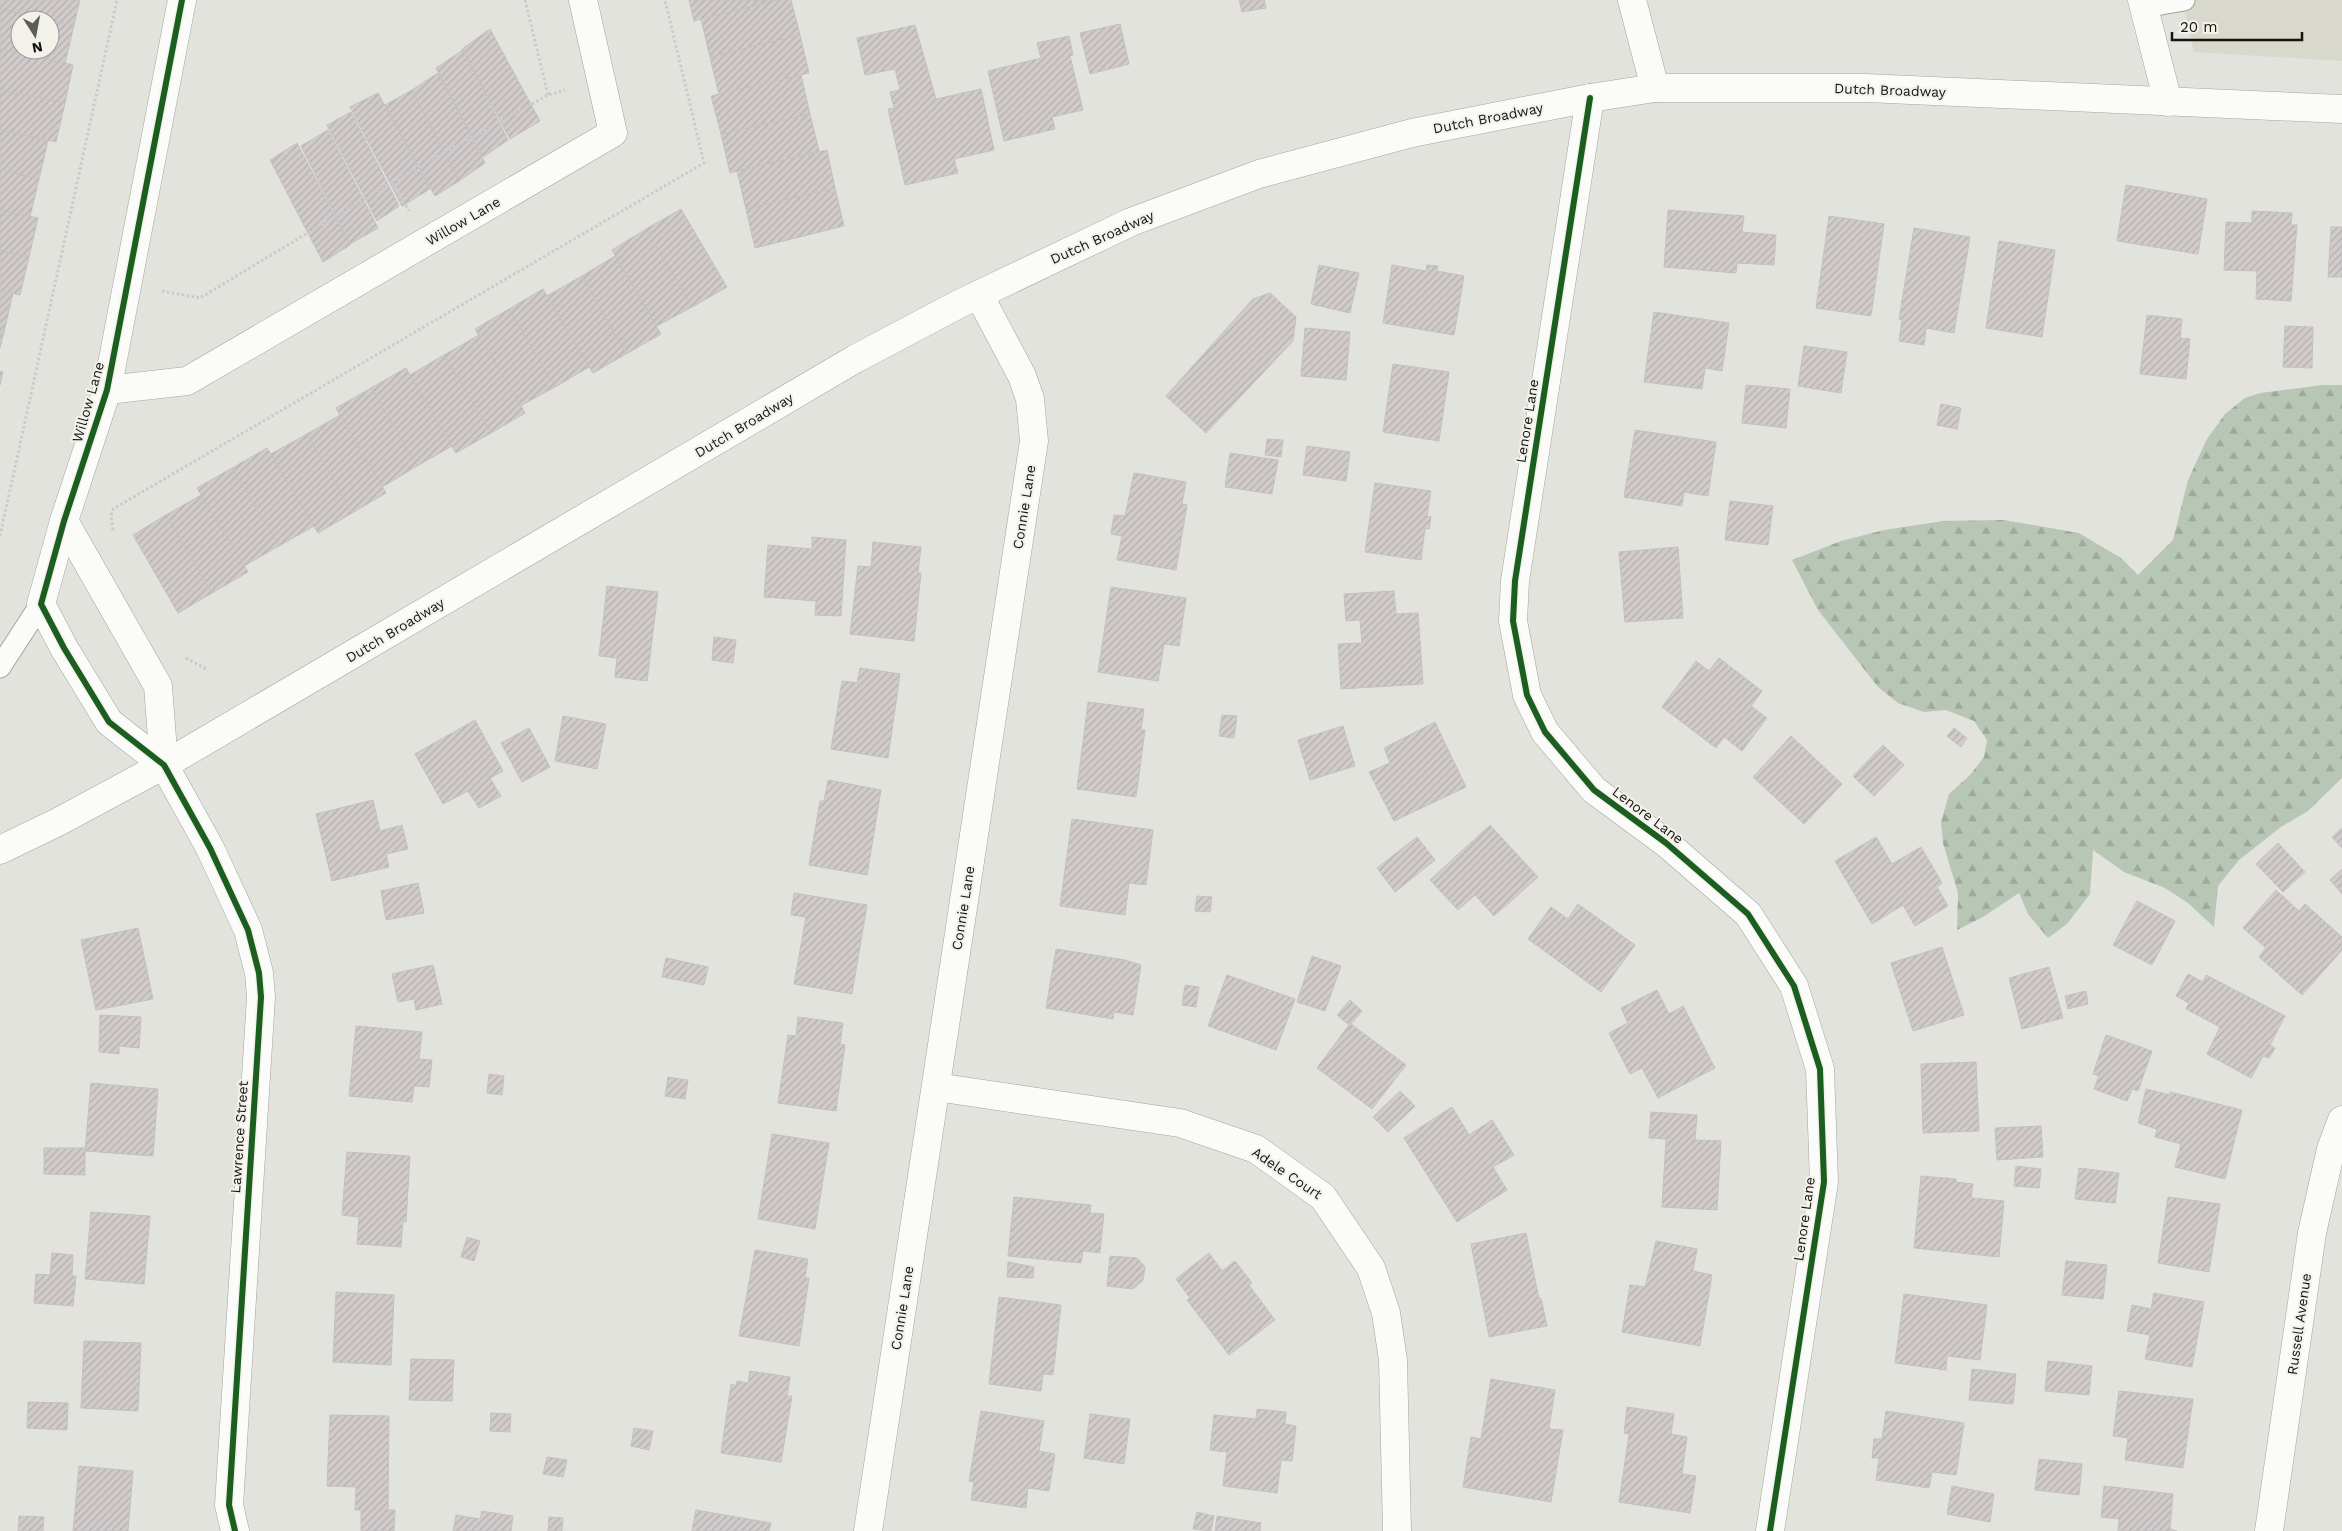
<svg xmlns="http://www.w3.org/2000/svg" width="2342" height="1531" font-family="'Work Sans',sans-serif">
<defs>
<pattern id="forest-firs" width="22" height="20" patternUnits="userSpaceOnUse" patternTransform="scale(1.25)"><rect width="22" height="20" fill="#b8c6b5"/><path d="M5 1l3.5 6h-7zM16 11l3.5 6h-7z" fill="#9da99b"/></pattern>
<pattern id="building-hatch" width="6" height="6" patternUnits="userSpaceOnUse" patternTransform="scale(1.25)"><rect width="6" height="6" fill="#d2cbcc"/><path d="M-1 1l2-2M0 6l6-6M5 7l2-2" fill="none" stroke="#b3adae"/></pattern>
</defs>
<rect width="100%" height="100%" fill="#e3e3de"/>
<path fill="#d9d8cd" d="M2182,0h160v61l-148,-9z"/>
<path fill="url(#forest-firs)" d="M2322,385h20v393l-34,33 -27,16 -42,33 -21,26 -4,41 -26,-24 -23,-15 -41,-16 -31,-22 -3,44 -23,30 -19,14 -20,-24 -9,-21 -36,24 -26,13 1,-37 -15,-50 -2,-21 8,-28 21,-19 14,-18 3,-17 -13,-19 -28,-11 -22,2 -26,-9 -20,-16 -60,-77 -26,-50 49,-19 43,-11 59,-9 61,-1 75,13 42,25 17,17 35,-35 15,-60 19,-41 18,-25 20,-16 15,-5z"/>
<g fill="url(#building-hatch)" stroke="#c3c1c0">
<path d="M0,0h80l-6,25 -74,-16z"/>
<path d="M689,0h89l-84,21z"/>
<path d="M778,0h13l9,35 -90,22 -9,-38z"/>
<path d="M1239,0h25l2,8 -24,4z"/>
<path d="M0,9l50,11h-30v30h30v-30l24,5 -9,39 -65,-15z"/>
<path d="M1120,24l9,40 -39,10 -10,-41z"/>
<path d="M915,25l21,74 45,-10 13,61 -40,9 4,14 -53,12 -17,-76 6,-1 -4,-16 10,-2 -5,-21 -30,6 -8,-37z"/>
<path d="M490,29l50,92 -30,18 -48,-90z"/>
<path d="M800,35l9,38 -90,22 -9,-38z"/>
<path d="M1069,36l4,19 -3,1 13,54 -31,7 3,12 -51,12 -16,-70 53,-13 -4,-15z"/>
<path d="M0,49l73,16 -8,38 -65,-13z"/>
<path d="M463,50l45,90 -25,17 -47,-89z"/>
<path d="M438,73l47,90 -26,18 -47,-91z"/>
<path d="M801,75l9,39 -89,20 -10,-38z"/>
<path d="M0,90l65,13 -9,39 -56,-12z"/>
<path d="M412,90l47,91 -24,15 -50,-91z"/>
<path d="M378,93l52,96 -28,17 -52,-99z"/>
<path d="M351,112l48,94 -22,15 -50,-96z"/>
<path d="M810,114l9,37 -89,22 -9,-39z"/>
<path d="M0,130l48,11 -9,38 -39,-9z"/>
<path d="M328,130l50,98 -28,16 -49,-98z"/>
<path d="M297,143l53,102 -27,17 -53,-102z"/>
<path d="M827,150l8,38 -89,21 -9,-38z"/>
<path d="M0,170l39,9 -9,38 -30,-7z"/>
<path d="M2126,185l81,14 -9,55 -81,-13z"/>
<path d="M835,188l9,38 -89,22 -9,-39z"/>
<path d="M681,209l46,78 -35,20 -46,-78z"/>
<path d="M0,210l38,8 -9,39 -29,-6z"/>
<path d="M1668,210l76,6 -2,16 34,3 -2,30 -37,-2 -1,10 -72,-6z"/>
<path d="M2252,211l40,2 -1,12h6l-6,76 -35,-2 1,-28 -33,-1 2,-48 26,1z"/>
<path d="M1829,216l55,8 -13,92 -55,-8z"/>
<path d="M2331,227h11v50h-14z"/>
<path d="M1914,228l56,9 -16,96 -28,-5 -2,17 -25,-4 3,-21 -3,-1z"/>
<path d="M646,229l46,78 -35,19 -45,-76z"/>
<path d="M1999,241l56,9 -13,87 -56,-9z"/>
<path d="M0,251l29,6 -9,38 -20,-4z"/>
<path d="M615,256l46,78 -35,20 -44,-78z"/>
<path d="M1319,265l40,8 -9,40 -39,-9z"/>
<path d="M1392,265l34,6 1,-6 11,1 -1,5 27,5 -10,59 -71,-12z"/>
<path d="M582,276l44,78 -33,19 -46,-77z"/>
<path d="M543,289l46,78 -34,20 -46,-78z"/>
<path d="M0,291l13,2 -9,39 -4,-1z"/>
<path d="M1270,293l26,24 -3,24 -87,92 -40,-37 87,-97z"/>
<path d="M509,309l46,78 -35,19 -45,-77z"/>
<path d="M1654,312l75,11 -7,48 -17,-3 -3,21 -58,-7z"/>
<path d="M2147,315l35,4 -2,19 10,1 -4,40 -46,-5z"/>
<path d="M2285,326l28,1 -1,41 -29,-1z"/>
<path d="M1305,328l45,4 -4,48 -45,-4z"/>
<path d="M0,331l4,1 -4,16z"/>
<path d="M479,335l46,78 -34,20 -47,-78z"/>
<path d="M1804,346l43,6 -6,41 -43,-7z"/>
<path d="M444,355l47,78 -35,20 -46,-78z"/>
<path d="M1393,364l56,8 -10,69 -56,-9z"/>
<path d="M406,368l46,78 -35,20 -46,-78z"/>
<path d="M0,371l3,1 -3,13z"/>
<path d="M1746,385l44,4 -4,39 -44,-5z"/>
<path d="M371,388l46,78 -35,21 -46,-79z"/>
<path d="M1941,404l20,4 -4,21 -20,-4z"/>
<path d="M340,415l46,78 -34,20 -45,-79z"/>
<path d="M1635,430l81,12 -8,54 -24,-4 -2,14 -58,-9z"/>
<path d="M307,434l45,79 -34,20 -47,-79z"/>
<path d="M1267,439l16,1 -2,17 -16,-2z"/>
<path d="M1307,446l43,6 -4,29 -43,-6z"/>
<path d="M267,448l47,78 -35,20 -47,-78z"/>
<path d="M1230,453l48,7 -6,34 -47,-7z"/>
<path d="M232,468l47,78 -35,20 -47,-78z"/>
<path d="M1134,473l52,9 -4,22 5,1 -11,65 -59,-10 5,-24 -11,-2 3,-19 11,1z"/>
<path d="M1375,483l56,8 -4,25 4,1 -2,12 -4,-1 -4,32 -56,-8z"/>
<path d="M201,495l47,77 -36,21 -46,-78z"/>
<path d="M1730,501l43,5 -5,39 -43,-5z"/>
<path d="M166,515l46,78 -34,20 -45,-78z"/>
<path d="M812,537l34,3 -5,76 -26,-1 1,-14 -52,-4 4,-52 44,4z"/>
<path d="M873,542l48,5 -3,26h3l-7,68 -64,-7 8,-68 13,1z"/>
<path d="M1678,547l5,71 -58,4 -6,-70z"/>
<path d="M607,586l51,6 -11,89 -32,-4 2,-19 -18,-2z"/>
<path d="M1111,587l75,11 -7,48 -15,-2 -6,37 -60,-9z"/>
<path d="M1394,591l2,23 22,-1 5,71 -82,5 -3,-45 24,-1 -2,-23 -14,1 -2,-27z"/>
<path d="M714,637l22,3 -3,23 -21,-3z"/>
<path d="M1719,658l43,33 -11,15 16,12 -25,33 -18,-14 -8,11 -54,-41 34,-46 13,10z"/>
<path d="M860,668l40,6 -12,84 -57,-9 11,-68 15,2z"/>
<path d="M1088,702l56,7 -3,21h4l-9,67 -59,-8z"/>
<path d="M1222,715l15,1 -3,22 -15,-2z"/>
<path d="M563,716l43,8 -9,45 -42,-8z"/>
<path d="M475,720l28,51 -13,7 11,18 -22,12 -11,-17 -25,13 -28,-50z"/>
<path d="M1435,722l31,65 -72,34 -25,-49 21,-9 -6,-15z"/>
<path d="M1343,726l12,40 -45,14 -12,-40z"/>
<path d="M529,728l21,39 -28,15 -21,-39z"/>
<path d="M1954,728l13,10 -6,9 -14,-11z"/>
<path d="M1791,736l51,48 -38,40 -51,-47z"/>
<path d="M1883,745l21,20 -30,31 -21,-20z"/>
<path d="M828,780l53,10 -14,85 -58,-10 11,-64h4z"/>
<path d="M373,800l7,31 22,-6 6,24 -22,5 3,13 -57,14 -16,-67z"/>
<path d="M1072,819l81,11 -7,55 -17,-2 -4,32 -65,-9z"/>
<path d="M1490,825l48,52 -44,39 -19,-21 -17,15 -28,-30z"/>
<path d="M2342,828v20l-10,-11z"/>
<path d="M1417,837l18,23 -40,32 -18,-24z"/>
<path d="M1876,837l16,27 29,-17 21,36 -5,4 11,19 -33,20 -12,-21 -31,19 -37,-63z"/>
<path d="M2278,843l27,29 -22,20 -27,-28z"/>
<path d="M2342,869v25l-12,-14z"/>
<path d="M418,883l6,30 -38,7 -5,-29z"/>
<path d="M2276,890l23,21 6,-7 37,33v13l-40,45 -43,-38 7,-9 -23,-20z"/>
<path d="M794,893l73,12 -15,89 -58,-10 12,-67 -15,-2z"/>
<path d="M1197,896l15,1 -2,15 -15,-1z"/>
<path d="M2137,901l38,20 -23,44 -39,-20z"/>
<path d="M1578,904l57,41 -34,47 -73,-53 23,-32 17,12z"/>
<path d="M138,928l15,71 -57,11 -15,-70z"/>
<path d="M1942,947l22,68 -51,16 -22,-68z"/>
<path d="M1056,949l69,11 16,5 -8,50 -19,-3 -1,7 -67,-11z"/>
<path d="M1312,956l29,10 -16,45 -28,-9z"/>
<path d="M666,958l42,9 -4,18 -42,-8z"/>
<path d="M433,965l9,39 -26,6 -2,-11 -16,3 -6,-28z"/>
<path d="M2049,967l14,51 -41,11 -13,-51z"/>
<path d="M2188,974l15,8 3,-7 79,41 -15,29 5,3 -6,10 -6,-2 -12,22 -44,-24 13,-27 -34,-18 3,-6 -13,-7z"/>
<path d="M1227,975l68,24 -19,51 -68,-24z"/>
<path d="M1185,985l14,2 -3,20 -14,-2z"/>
<path d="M1657,990l12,24 14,-8 32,62 -57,30 -16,-30 -12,6 -21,-41 19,-10 -7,-15z"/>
<path d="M2086,991l2,13 -20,5 -3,-13z"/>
<path d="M1350,1000l12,11 -11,13 55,41 -34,44 -55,-41 32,-43 -12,-10z"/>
<path d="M100,1015l41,2 -2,31 -20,-2v8l-20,-2z"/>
<path d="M798,1017l45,6 -3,21 5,1 -9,66 -58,-8 10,-68 8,1z"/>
<path d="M356,1026l66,6 -3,27 13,1 -3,27 -15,-1 -2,16 -63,-6z"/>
<path d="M2106,1035l46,16 -14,40 -6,-2 -5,12 -33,-12 5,-13 -6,-2z"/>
<path d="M1976,1062l3,69 -56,2 -2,-69z"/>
<path d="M489,1074l15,2 -2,19 -15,-2z"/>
<path d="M668,1077l20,3 -3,19 -20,-3z"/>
<path d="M91,1083l67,6 -5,67 -68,-5z"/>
<path d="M2146,1089l24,6v-3l72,18 -17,69 -50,-12 6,-23 -26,-7 2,-8 -19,-6z"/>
<path d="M1400,1091l15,15 -27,26 -15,-15z"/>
<path d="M1452,1107l17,28 23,-15 22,35 -21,12 14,23 -50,32 -53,-84z"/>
<path d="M1651,1112l46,3 -2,25 26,1 -4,69 -55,-3 4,-68 -17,-1z"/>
<path d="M2041,1126l2,31 -46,3 -2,-32z"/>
<path d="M772,1134l57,9 -14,86 -57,-10z"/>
<path d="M44,1148h41v27l-41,-1z"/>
<path d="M347,1152l63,4 -4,66 -3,-1 -2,26 -44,-3 2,-27 -17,-2z"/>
<path d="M2016,1166l25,3 -2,19 -25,-2z"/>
<path d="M2079,1168l40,5 -4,30 -40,-4z"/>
<path d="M1921,1176l35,3v3l17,2 -2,14 33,3 -5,56 -85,-9z"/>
<path d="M1014,1197l77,8 -1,8 14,1 -4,39 -17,-2 -2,12 -73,-7z"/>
<path d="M2168,1197l52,7 -11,68 -51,-9z"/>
<path d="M91,1212l59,4 -6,68 -59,-5z"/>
<path d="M1526,1233l13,66 2,-1 6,28 -58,11 -18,-93z"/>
<path d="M467,1237l13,4 -6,20 -13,-4z"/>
<path d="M1656,1241l41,8 -4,22 19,4 -12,71 -78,-14 8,-47 15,2z"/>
<path d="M755,1250l53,9 -3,19h4l-10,68 -60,-10z"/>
<path d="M52,1253l21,2 -1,21h4l-3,30 -39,-3 2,-29 14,1z"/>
<path d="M1209,1253l13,18 13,-10 17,22 -3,2 26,35 -46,35 -42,-55 3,-2 -14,-19z"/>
<path d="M1110,1256l27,2 8,9 -2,13 -10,9 -26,-3z"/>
<path d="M2066,1261l41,4 -4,34 -41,-4z"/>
<path d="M1008,1262l26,5 -1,11 -26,-1z"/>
<path d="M336,1292l58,3 -3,70 -58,-3z"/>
<path d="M2154,1293l50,9 -12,65 -47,-8 5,-24 -23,-4 5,-26 19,4z"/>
<path d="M1904,1294l83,11 -7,55 -33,-4 -1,14 -51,-7z"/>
<path d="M999,1297l62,8 -8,70 -10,-1 -2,17 -52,-7z"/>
<path d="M84,1341l57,2 -3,68 -57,-3z"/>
<path d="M411,1359l43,1 -2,41 -43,-1z"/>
<path d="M2048,1361l44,5 -3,29 -44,-4z"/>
<path d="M1972,1369l44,5 -3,30 -44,-4z"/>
<path d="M750,1371l40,6 -3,19h5l-11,66 -60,-9 10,-69 5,2 1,-5 11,2z"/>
<path d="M1491,1379l64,11 -6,39 14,1 -12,72 -88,-15 8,-50 10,2z"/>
<path d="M2119,1391l74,8 -10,69 -58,-8 3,-22 -15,-2z"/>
<path d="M28,1402l40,1 -1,27 -40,-2z"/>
<path d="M1627,1407l47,7 -3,20 16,3 -5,37 14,2 -6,37 -71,-11 10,-68 -5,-1z"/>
<path d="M1257,1409l29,3 -1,12 11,2 -4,35 -11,-1 -4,33 -54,-7 4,-34 -17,-2 4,-35 42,4z"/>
<path d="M981,1411l63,10 -5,30 16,3 -6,37 -21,-3 -2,20 -55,-8 3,-18 -5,-1z"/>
<path d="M1886,1411l78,12 -8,52 -24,-3 -3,16 -53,-8 3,-22h-7l2,-19h8z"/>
<path d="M491,1413l20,1 -1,18 -20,-1z"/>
<path d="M1090,1414l40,5 -6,45 -40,-6z"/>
<path d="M330,1415l59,1 -1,94h7l-1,21h-33v-21h-6l1,-23 -29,-1z"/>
<path d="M634,1428l19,3 -4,19 -18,-4z"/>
<path d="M547,1457l20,3 -4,17 -20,-3z"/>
<path d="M2039,1459l43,5 -3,31 -44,-5z"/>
<path d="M79,1466l54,5 -5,60h-55z"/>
<path d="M1952,1486l42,8 -4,28 -43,-8z"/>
<path d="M2104,1486l69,8 -3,35 7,2h-59l1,-12 -18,-2z"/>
<path d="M696,1510l75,13 -2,8h-77z"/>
<path d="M482,1511l31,5 -2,15h-58l3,-16 24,4z"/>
<path d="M1197,1512l17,4 -3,15 -18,-2z"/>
<path d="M19,1516l25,1 -1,14h-25z"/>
<path d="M1217,1516l44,7 -1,8h-45z"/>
<path d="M549,1517l14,1 -1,13h-14z"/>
</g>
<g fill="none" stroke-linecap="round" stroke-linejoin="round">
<defs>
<g id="service">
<path d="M2144,7l40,-7"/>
<path d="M0,667l41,-63"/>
</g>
<g id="minor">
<path d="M182,0l-75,390 -43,131 -23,83 23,44 45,74 55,43 46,83 38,82 11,43 2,24 -32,508 6,26"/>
<path d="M1632,0l23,88"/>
<path d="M2142,0l26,102"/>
<path d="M1590,98l-75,483 -2,40 14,74 18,37 49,58 72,53 82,71 46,72 26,83 4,113 -54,349"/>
<path d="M107,390l80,-9 426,-248 -30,-133"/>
<path d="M64,521l94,165 6,79"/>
<path d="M936,1087l244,36 76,26 67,48 48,71 15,45 7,47 4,171"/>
<path d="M868,1531l166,-1090 -4,-42 -8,-23 -43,-81"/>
<path d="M2269,1531l43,-298 19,-84 11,-29"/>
</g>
<path id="secondary" d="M0,850l58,-28 106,-57 691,-406 104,-55 172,-82 128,-48 153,-41 178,-35 65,-10h211l476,21"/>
</defs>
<use href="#service" stroke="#a3a39f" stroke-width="23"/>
<use href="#minor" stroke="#a3a39f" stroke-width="29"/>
<use href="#secondary" stroke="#a3a39f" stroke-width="29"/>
<g stroke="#cacaca" stroke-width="3" stroke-dasharray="2.5 2.5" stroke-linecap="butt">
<path d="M525,0l23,95"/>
<path d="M392,182l156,-87 17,-5"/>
<path d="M162,291l38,7 192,-116 17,29"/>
<path d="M113,530l-2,-15 2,-6 591,-346 -39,-163"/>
<path d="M0,536l117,-536"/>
<path d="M186,658l22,12"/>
</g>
<use href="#service" stroke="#fbfbfa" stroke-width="21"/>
<use href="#minor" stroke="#fbfbfa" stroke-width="28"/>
<use href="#secondary" stroke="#fbfbfa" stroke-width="28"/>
<defs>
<g id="cycleway">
<path d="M182,0l-75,390 -43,131 -23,83 23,44 45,74 55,43 46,83 38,82 11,43 2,24 -32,508 6,26"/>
<path d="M1590,98l-75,483 -2,40 14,74 18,37 49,58 72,53 82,71 46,72 26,83 4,113 -54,349"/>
</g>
</defs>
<use href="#cycleway" stroke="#f2f1ea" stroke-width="9"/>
<use href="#cycleway" stroke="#1b5e20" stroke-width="6"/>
</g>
<g text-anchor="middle" stroke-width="4" stroke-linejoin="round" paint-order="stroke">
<g font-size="14" fill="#141311" stroke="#f2f1ea">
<text transform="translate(1890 90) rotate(2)" y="5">Dutch Broadway</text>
<text transform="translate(1488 118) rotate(-11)" y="5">Dutch Broadway</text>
<text transform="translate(463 221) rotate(-30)" y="5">Willow Lane</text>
<text transform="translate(1102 237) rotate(-24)" y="5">Dutch Broadway</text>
<text transform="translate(88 402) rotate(-74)" y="5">Willow Lane</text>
<text transform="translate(1527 421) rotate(-81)" y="5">Lenore Lane</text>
<text transform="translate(744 425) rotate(-31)" y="5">Dutch Broadway</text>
<text transform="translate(1024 507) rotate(-81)" y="5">Connie Lane</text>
<text transform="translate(395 630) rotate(-31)" y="5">Dutch Broadway</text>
<text transform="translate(1648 815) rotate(37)" y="5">Lenore Lane</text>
<text transform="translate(963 908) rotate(-81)" y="5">Connie Lane</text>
<text transform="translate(239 1137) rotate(-86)" y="5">Lawrence Street</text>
<text transform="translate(1287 1173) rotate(34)" y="5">Adele Court</text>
<text transform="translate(1804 1219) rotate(-82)" y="5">Lenore Lane</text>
<text transform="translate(902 1308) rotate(-81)" y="5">Connie Lane</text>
<text transform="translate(2299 1324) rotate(-82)" y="5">Russell Avenue</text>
</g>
</g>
<g transform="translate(35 35) rotate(169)"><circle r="24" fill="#f2f1ea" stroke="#999893"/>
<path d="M0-4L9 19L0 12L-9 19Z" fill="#5c5c59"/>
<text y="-8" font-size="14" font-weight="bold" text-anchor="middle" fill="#141311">N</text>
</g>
<path d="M2172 32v8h130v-8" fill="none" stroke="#141311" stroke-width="2.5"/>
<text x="2180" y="32" font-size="15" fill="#141311" stroke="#f2f1ea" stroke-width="4" paint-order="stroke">20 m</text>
</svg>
